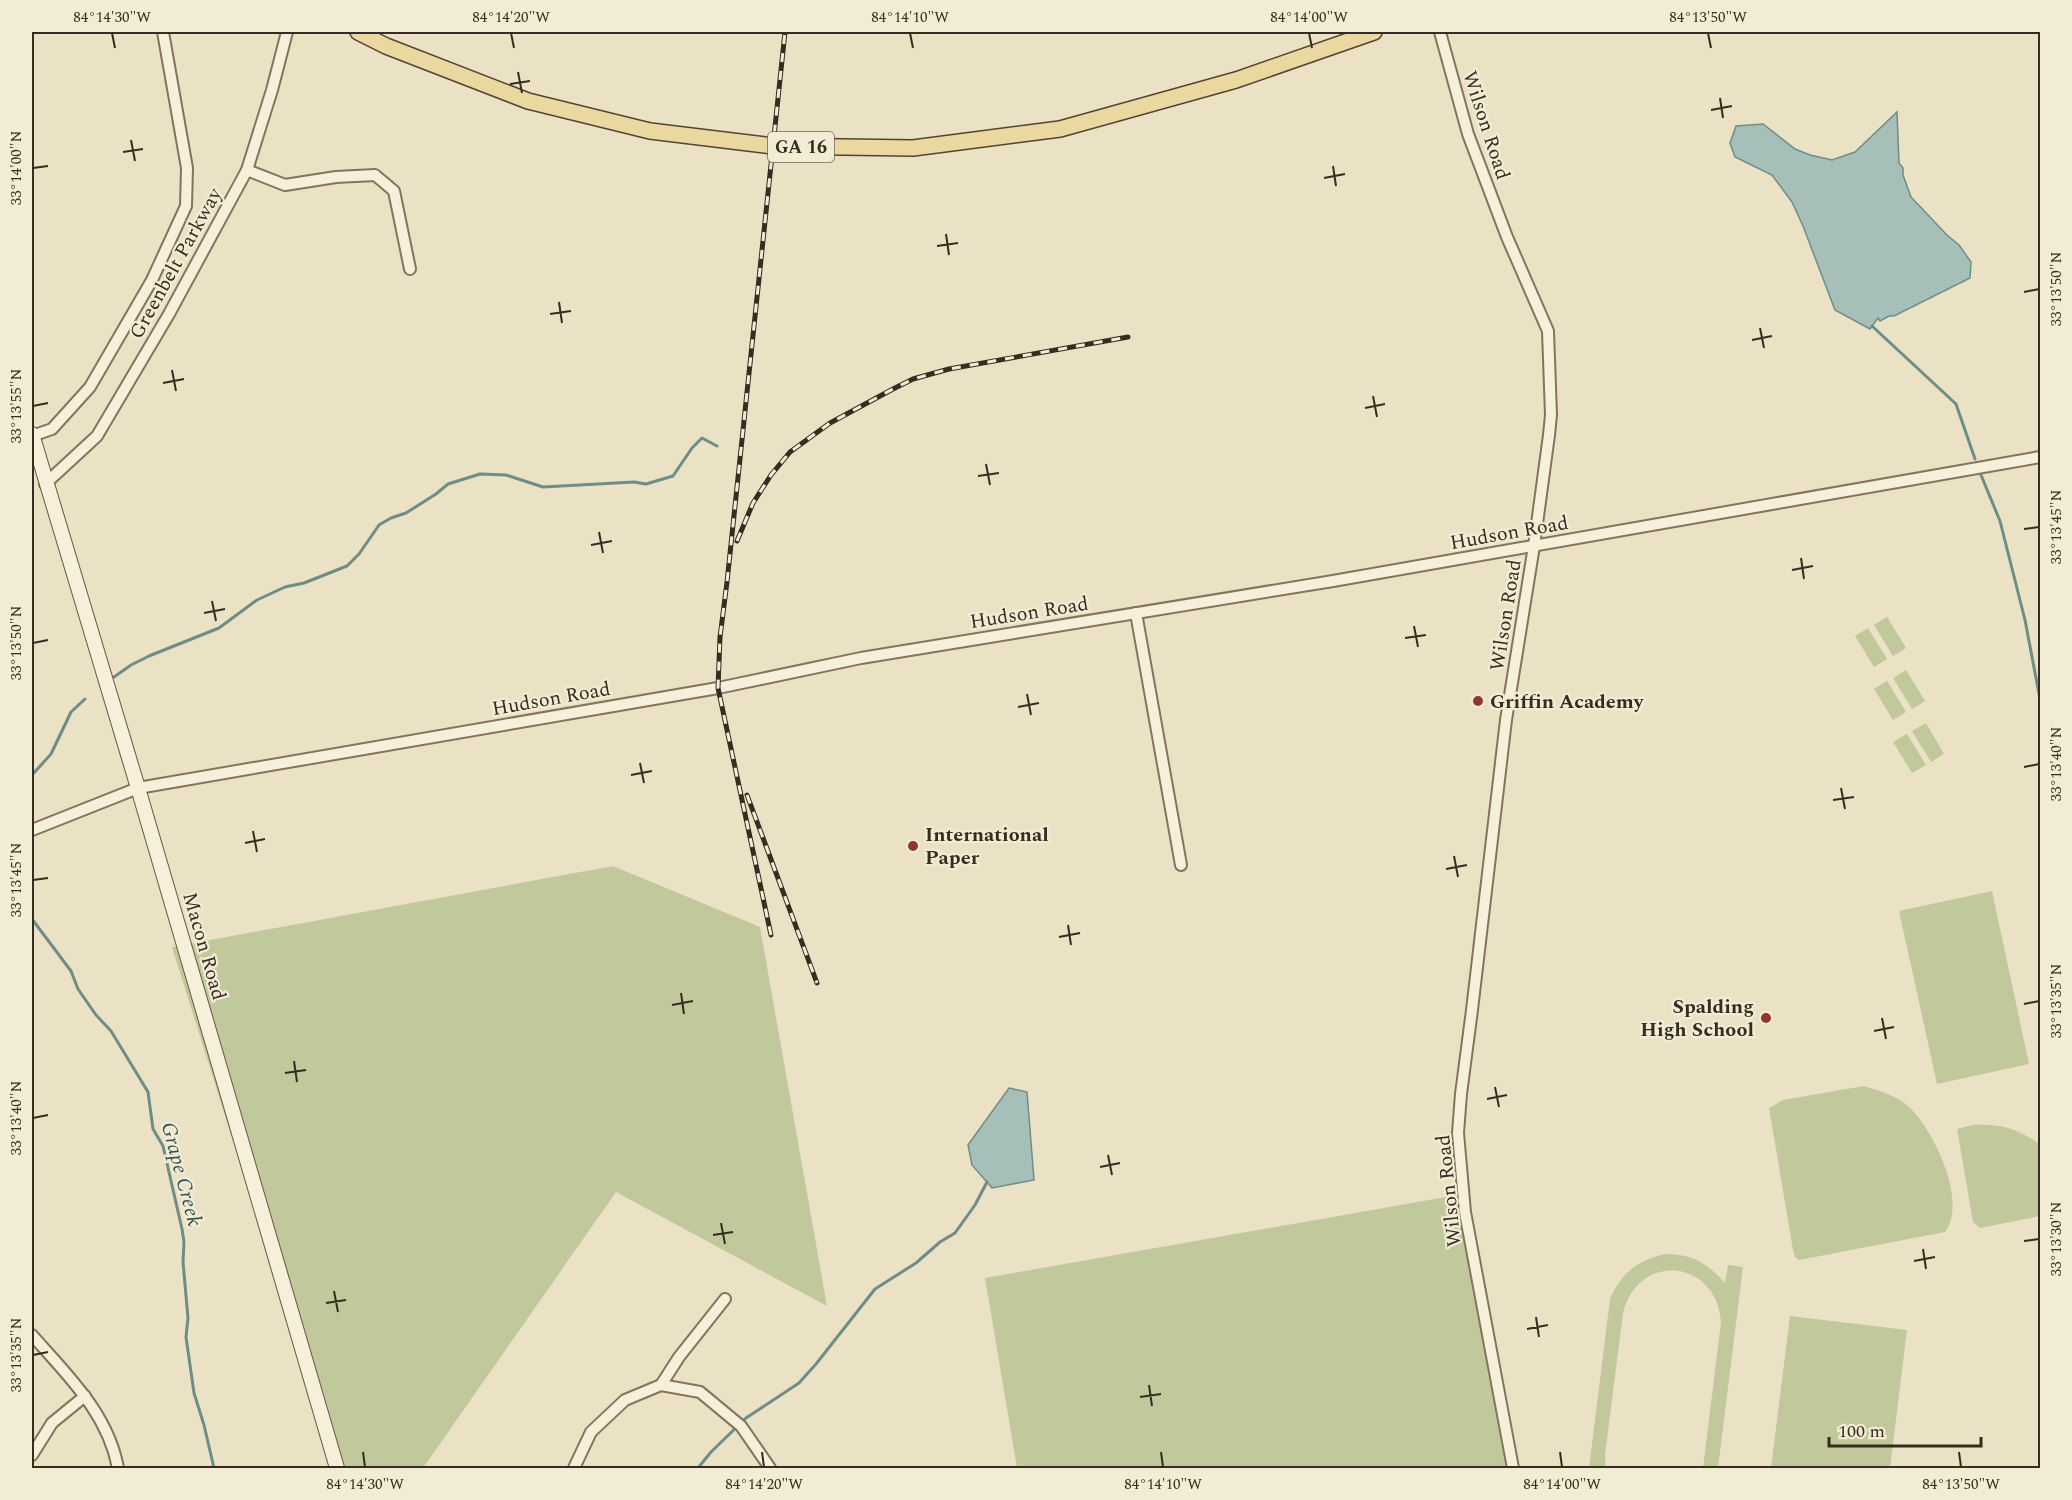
<svg xmlns="http://www.w3.org/2000/svg" width="2072" height="1500" font-family="Spectral,serif">
<rect width="100%" height="100%" fill="#ebe2c6"/>
<g fill="#c1c89b">
<path d="M1887,617l19,31 -13,8 -19,-31z"/>
<path d="M1868,628l19,31 -13,8 -19,-31z"/>
<path d="M1906,670l19,31 -13,8 -19,-31z"/>
<path d="M1887,681l19,31 -13,8 -19,-31z"/>
<path d="M1926,723l18,31 -13,8 -19,-31z"/>
<path d="M1907,734l19,31 -14,8 -19,-31z"/>
<path d="M613,866l147,61 67,379 -211,-114 -193,276h-92l-51,-177 -108,-344z"/>
<path d="M1992,891l37,173 -92,20 -38,-173z"/>
<path d="M1864,1086c16,5 34,10 46,22 24,23 58,94 35,124l-146,28 -4,-3 -2,-7 -24,-142 14,-8z"/>
<path d="M1972,1125c31,-1 42,3 68,19v72l-60,12 -7,-6 -16,-93z"/>
<path d="M1463,1194l47,274h-493l-32,-190z"/>
<path d="M1666,1254c27,0 42,10 59,29l3,-18 15,2 -25,201h-15l18,-146c-4,-63 -83,-71 -98,-9l-18,142 1,13h-17l21,-169c11,-26 29,-40 56,-45z"/>
<path d="M1790,1316l117,14 -17,138h-119z"/>
</g>
<g fill="#a7bfb9" stroke="#6f8d87" stroke-width="1.5">
<path d="M1897,112l2,51 4,5v7l8,22 36,38 12,10 12,17 -1,16 -76,38h-5l-9,5 -2,-3 -8,11 -35,-19 -32,-84 -11,-24 -20,-27 -37,-18 -5,-14 6,-17 27,-2 32,25 15,6 22,5 23,-8z"/>
<path d="M1009,1088l18,4 7,88 -42,8 -20,-23 -4,-20z"/>
</g>
<g fill="none" stroke-linecap="round" stroke-linejoin="round">
<g stroke="#6f8d87" stroke-width="3">
<path d="M1872,326l84,78 19,55"/>
<path d="M1981,475l19,46 25,99 15,79"/>
<path d="M114,677l17,-12 18,-9 70,-28 38,-28 28,-13 19,-4 43,-17 12,-12 20,-29 12,-7 15,-5 30,-19 12,-10 32,-10 26,1 37,12 91,-5 12,2 27,-8 19,-28 10,-10 15,8"/>
<path d="M32,775l19,-21 20,-42 14,-13"/>
<path d="M32,919l39,52 7,18 18,26 15,16 37,61 5,37 10,17 19,83 2,13 -1,20 5,56 -2,19 8,56 10,32 10,43"/>
<path d="M698,1468l13,-16 35,-34 53,-35 17,-19 59,-75 41,-26 24,-21 15,-9 20,-28 12,-23"/>
</g>
<defs>
<g id="street">
<path d="M1440,32l28,102 39,103 41,94 3,84 -2,20 -15,111 -28,174 -34,290 -11,84 -3,39 7,79 48,256"/>
<path d="M247,170l38,15 51,-8 39,-2 19,16 16,78"/>
<path d="M32,436l20,-7 38,-42 62,-107 34,-74 1,-38 -24,-136"/>
<path d="M45,484l52,-48 72,-122 78,-144 25,-80 15,-58"/>
<path d="M1136,613l45,252"/>
<path d="M32,830l106,-42 580,-100 143,-30 472,-77 707,-124"/>
<path d="M32,1335c35,40 76,78 86,133"/>
<path d="M661,1385l18,-28 46,-58"/>
<path d="M32,1455l20,-32 33,-27"/>
<path d="M574,1468l17,-36 34,-32 36,-15 39,7 41,34 29,42"/>
</g>
<path id="secondary" d="M32,434l106,354 199,680"/>
<path id="primary" d="M358,32l28,14 142,55 122,30 123,15 140,2 147,-19 176,-49 138,-48"/>
</defs>
<use href="#street" stroke="#85745d" stroke-width="14"/>
<use href="#secondary" stroke="#675640" stroke-width="16"/>
<use href="#primary" stroke="#534331" stroke-width="18"/>
<use href="#street" stroke="#f6efd9" stroke-width="10"/>
<use href="#secondary" stroke="#f6efd9" stroke-width="14"/>
<use href="#primary" stroke="#ebd8a1" stroke-width="15"/>
<defs>
<g id="rail">
<path d="M737,541l16,-38 18,-28 19,-23 40,-29 63,-34 20,-10 36,-10 179,-32"/>
<path d="M747,795l70,188"/>
<path d="M771,935l-53,-247 2,-51 7,-55 58,-550"/>
</g>
</defs>
<use href="#rail" stroke="#362c20" stroke-width="5"/>
<use href="#rail" stroke="#f3ecd5" stroke-width="3" stroke-dasharray="9" stroke-linecap="butt"/>
</g>
<path fill="none" stroke="#362c20" stroke-width="2" d="M112,33l3,15M511,33l3,15M910,33l3,15M1309,33l3,15M1708,33l3,15M518,72l4,21M510,84l20,-3M1720,98l3,20M1711,110l21,-4M131,140l4,21M123,152l20,-3M1333,166l3,20M33,168l15,-2M1324,178l21,-4M946,234l3,21M937,246l21,-3M2024,292l15,-3M559,302l3,21M550,314l21,-3M1760,328l4,20M1752,340l20,-4M172,370l4,21M163,383l21,-4M1373,396l4,21M33,406l15,-3M1365,408l20,-4M986,464l4,21M978,476l21,-3M2024,529l15,-2M599,532l4,21M591,545l21,-4M1801,558l3,21M1792,570l21,-4M212,601l4,20M204,613l21,-4M1414,626l4,21M1405,638l21,-3M33,643l15,-3M1027,694l4,21M1018,707l21,-4M640,763l4,20M2024,767l15,-3M631,775l21,-4M1841,788l4,21M1833,800l21,-3M253,831l4,21M245,843l20,-4M1454,856l4,21M1446,869l21,-4M33,880l15,-2M1068,925l3,20M1059,937l21,-4M681,993l3,21M2024,1004l15,-3M672,1005l21,-4M1882,1018l4,21M1874,1031l20,-4M294,1061l3,21M285,1073l21,-3M1495,1087l4,20M1487,1099l20,-4M33,1118l15,-3M1108,1155l4,20M1100,1167l20,-4M721,1223l4,21M713,1235l20,-3M2024,1241l15,-2M1923,1249l3,20M1914,1261l21,-4M334,1291l4,21M326,1303l20,-3M1536,1317l3,20M1527,1329l21,-4M33,1355l15,-3M1149,1385l3,21M1140,1397l21,-3M363,1452l2,15M762,1452l2,15M1161,1452l2,15M1560,1452l2,15M1959,1452l2,15"/>
<g fill="#903632" stroke="#f3ecd5" stroke-width="2">
<circle cx="1478" cy="701" r="6"/>
<circle cx="913" cy="846" r="6"/>
<circle cx="1766" cy="1018" r="6"/>
</g>
<g text-anchor="middle" stroke-width="4.5" stroke-linejoin="round" paint-order="stroke">
<rect fill="#f3ecd5" stroke="#6f6656" stroke-width="1.5" x="768" y="132" width="66" height="30" rx="4.5"/>
<g font-size="18" font-weight="bold" fill="#362c20">
<text x="801" y="153">GA 16</text>
</g>
<g font-size="20" fill="#362c20" stroke="#f3ecd5">
<text transform="translate(1487 125) rotate(72)" y="7">Wilson Road</text>
<text transform="translate(175 263) rotate(-61)" y="7">Greenbelt Parkway</text>
<text transform="translate(1509 532) rotate(-10)" y="7">Hudson Road</text>
<text transform="translate(1029 612) rotate(-9)" y="7">Hudson Road</text>
<text transform="translate(1505 615) rotate(-81)" y="7">Wilson Road</text>
<text transform="translate(551 698) rotate(-10)" y="7">Hudson Road</text>
<text transform="translate(205 946) rotate(74)" y="7">Macon Road</text>
<text transform="translate(1448 1191) rotate(-96)" y="7">Wilson Road</text>
</g>
<g font-size="20" font-weight="bold" fill="#362c20" stroke="#f3ecd5" text-anchor="start">
<text x="1490" y="708">Griffin Academy</text>
<text x="925" y="841">International<tspan x="925" dy="23">Paper</tspan></text>
<text x="1754" y="1013" text-anchor="end">Spalding<tspan x="1754" dy="23">High School</tspan></text>
</g>
<g font-size="21" font-style="italic" fill="#305554" stroke="#f3ecd5">
<text transform="translate(182 1174) rotate(75)" y="7">Grape Creek</text>
</g>
</g>
<rect width="2072" height="1500" fill="none" stroke="#f3ecd5" stroke-width="66"/>
<path d="M1829 1437v9h152v-9" fill="none" stroke="#362c20" stroke-width="3"/>
<text x="1838" y="1437" font-size="18" fill="#362c20" stroke="#f3ecd5" stroke-width="4.5" paint-order="stroke">100 m</text>
<rect x="33" y="33" width="2006" height="1434" fill="none" stroke="#362c20" stroke-width="2"/>
<g font-size="15" text-anchor="middle" fill="#362c20">
<text x="112" y="22">84°14'30"W</text>
<text x="511" y="22">84°14'20"W</text>
<text x="910" y="22">84°14'10"W</text>
<text x="1309" y="22">84°14'00"W</text>
<text x="1708" y="22">84°13'50"W</text>
<text transform="translate(16 168) rotate(-90)" y="5">33°14'00"N</text>
<text transform="translate(2056 289) rotate(-90)" y="5">33°13'50"N</text>
<text transform="translate(16 406) rotate(-90)" y="5">33°13'55"N</text>
<text transform="translate(2056 527) rotate(-90)" y="5">33°13'45"N</text>
<text transform="translate(16 643) rotate(-90)" y="5">33°13'50"N</text>
<text transform="translate(2056 764) rotate(-90)" y="5">33°13'40"N</text>
<text transform="translate(16 880) rotate(-90)" y="5">33°13'45"N</text>
<text transform="translate(2056 1001) rotate(-90)" y="5">33°13'35"N</text>
<text transform="translate(16 1118) rotate(-90)" y="5">33°13'40"N</text>
<text transform="translate(2056 1239) rotate(-90)" y="5">33°13'30"N</text>
<text transform="translate(16 1355) rotate(-90)" y="5">33°13'35"N</text>
<text x="365" y="1489">84°14'30"W</text>
<text x="764" y="1489">84°14'20"W</text>
<text x="1163" y="1489">84°14'10"W</text>
<text x="1562" y="1489">84°14'00"W</text>
<text x="1961" y="1489">84°13'50"W</text>
</g>
</svg>
